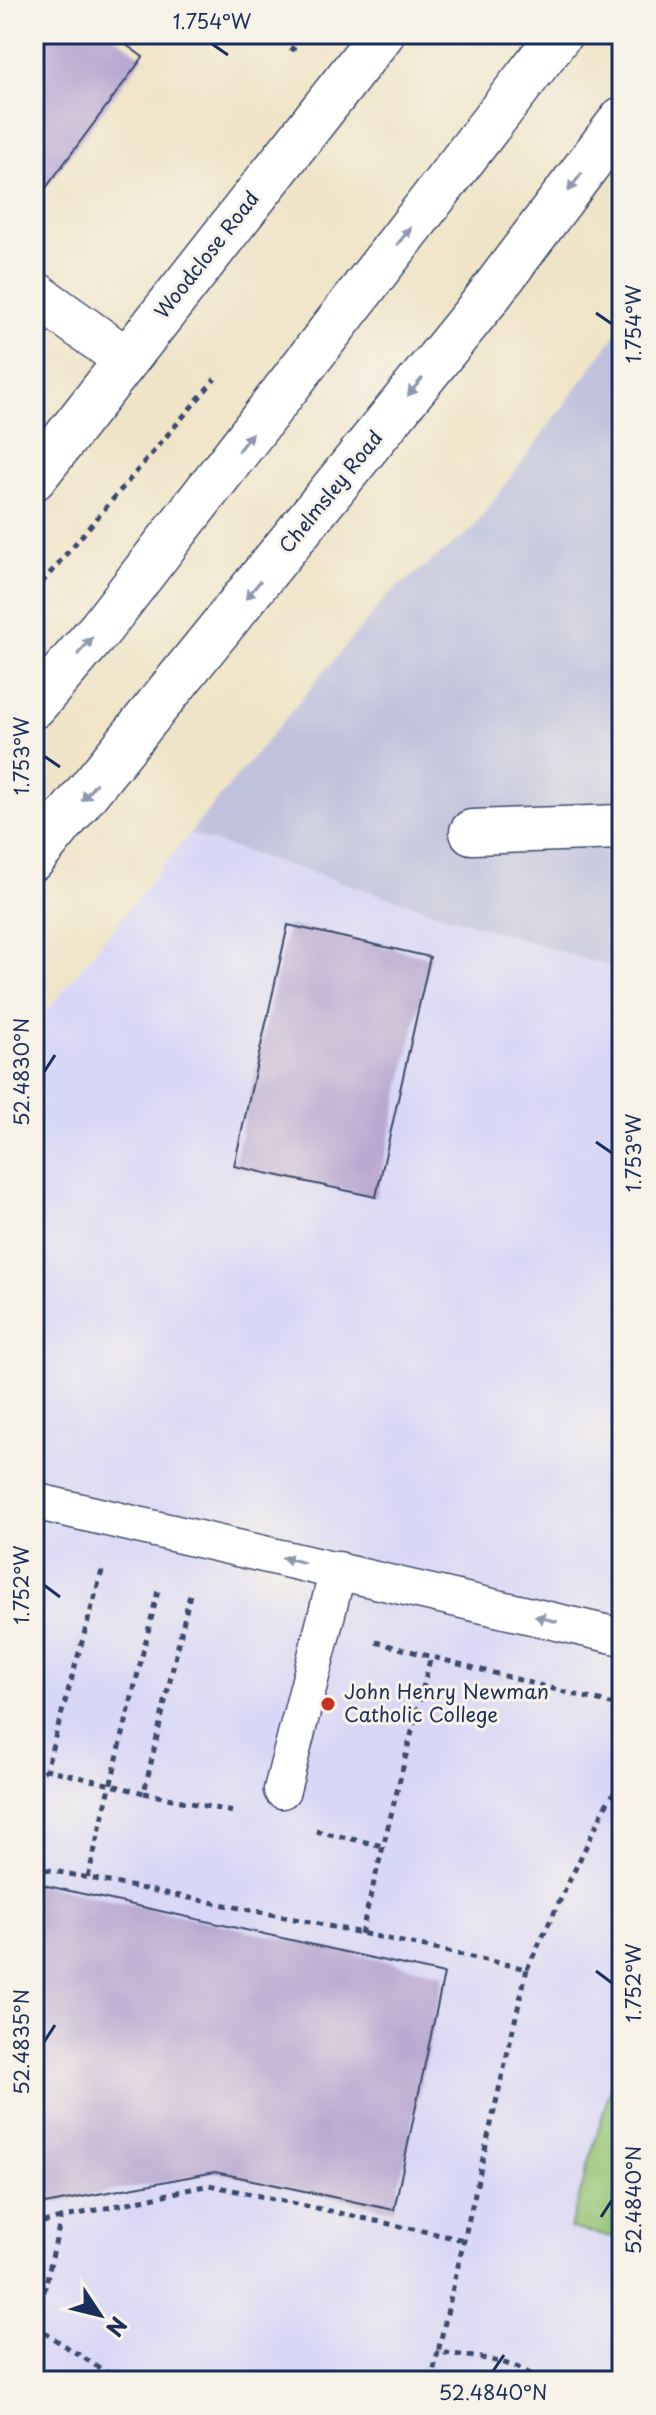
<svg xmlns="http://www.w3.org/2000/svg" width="656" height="2415" font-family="'Playpen Sans',sans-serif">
<rect width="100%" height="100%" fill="#f7f3e8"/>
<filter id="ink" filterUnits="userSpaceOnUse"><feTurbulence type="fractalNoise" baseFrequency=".0125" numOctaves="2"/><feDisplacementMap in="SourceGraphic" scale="16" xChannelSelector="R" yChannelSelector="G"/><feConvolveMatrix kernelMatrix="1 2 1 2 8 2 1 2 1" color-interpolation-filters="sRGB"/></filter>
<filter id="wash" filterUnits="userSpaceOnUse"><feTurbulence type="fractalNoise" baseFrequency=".006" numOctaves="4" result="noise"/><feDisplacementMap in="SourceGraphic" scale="32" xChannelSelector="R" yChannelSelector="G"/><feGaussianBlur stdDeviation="1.8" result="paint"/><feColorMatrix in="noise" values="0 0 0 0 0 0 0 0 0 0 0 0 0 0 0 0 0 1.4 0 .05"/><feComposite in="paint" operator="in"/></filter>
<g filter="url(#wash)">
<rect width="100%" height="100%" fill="#f0e4c8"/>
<path fill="#d9d7f7" d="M189,834l433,137v1410h-588v-1354z"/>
<path fill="#c0c2dd" d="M622,326v645l-433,-137 200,-240 83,-64z"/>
<path fill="#93c373" stroke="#577968" stroke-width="2" d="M622,2048v191l-52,-11z"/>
<g id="blocks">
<g fill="#b8a7d1">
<path d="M34,34h77l32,23 -109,147z"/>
<path d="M288,925l142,32 -54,240 -142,-31z"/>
<path d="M34,1883l410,91 -50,236 -179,-38 -181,34z"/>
</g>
</g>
</g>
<g filter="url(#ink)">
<use href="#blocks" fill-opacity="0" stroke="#3b4a6e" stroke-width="2"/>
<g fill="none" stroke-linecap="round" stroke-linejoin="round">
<defs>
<g id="lane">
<path d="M34,1501l588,136"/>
<path d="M282,1790l56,-220"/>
</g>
<g id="street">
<path d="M34,293l92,66"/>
<path d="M34,478l348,-444"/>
<path d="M472,832l150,-5"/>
</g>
<g id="secondary">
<path d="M34,706l67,-78 459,-594"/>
<path d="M34,858l451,-557 137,-182"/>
</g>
</defs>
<use href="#lane" stroke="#3b4a6e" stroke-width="39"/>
<use href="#street" stroke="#3b4a6e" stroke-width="47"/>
<use href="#secondary" stroke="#3b4a6e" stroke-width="47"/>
<g stroke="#3b4a6e" stroke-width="5" stroke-dasharray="6 6" stroke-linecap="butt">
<path d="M270,34l26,17"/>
<path d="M34,592l181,-213"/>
<path d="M102,1571l-56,198 98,24 46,-199"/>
<path d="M376,1642l246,65"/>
<path d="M34,1780l12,-11"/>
<path d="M144,1793l89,19"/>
<path d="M316,1831l67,15"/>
<path d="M34,1867l276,55 217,47 -89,383"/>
<path d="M88,1877l71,-290"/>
<path d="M361,1934l70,-278"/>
<path d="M527,1969l79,-164 16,-24"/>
<path d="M43,2222l18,-4"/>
<path d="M34,2326l86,55"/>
<path d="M36,2327l25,-109 148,-33 255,55"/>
<path d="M431,2381l7,-29c27,4 83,8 100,29"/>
</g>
<use href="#lane" stroke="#fff" stroke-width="36"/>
<use href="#street" stroke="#fff" stroke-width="44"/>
<use href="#secondary" stroke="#fff" stroke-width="44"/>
</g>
<defs><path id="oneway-solid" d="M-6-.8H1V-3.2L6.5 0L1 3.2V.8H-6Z" transform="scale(2)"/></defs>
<g fill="#8d97ae">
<use href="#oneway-solid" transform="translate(575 182) rotate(127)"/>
<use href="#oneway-solid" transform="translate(404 236) rotate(-52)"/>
<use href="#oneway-solid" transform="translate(415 387) rotate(129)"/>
<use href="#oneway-solid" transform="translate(245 442) rotate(-52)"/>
<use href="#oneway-solid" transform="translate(253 590) rotate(129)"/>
<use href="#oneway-solid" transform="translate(85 646) rotate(-49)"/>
<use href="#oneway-solid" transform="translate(89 792) rotate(129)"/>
<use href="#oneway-solid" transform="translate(293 1560) rotate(-167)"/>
<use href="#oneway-solid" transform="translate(546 1619) rotate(-166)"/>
</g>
</g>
<path fill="none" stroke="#1b2f5e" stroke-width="3" d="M212,44l16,11M596,313l16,11M44,756l16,11M44,1072l11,-17M596,1142l16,11M44,1585l16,12M596,1971l16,12M44,2042l11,-17M601,2217l11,-17M493,2371l11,-16"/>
<circle fill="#c8321e" stroke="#f7f3e8" stroke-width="3" cx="328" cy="1704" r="8"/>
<g text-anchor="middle" stroke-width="6" stroke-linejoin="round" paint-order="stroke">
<g font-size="20" fill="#1b2f5e" stroke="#f7f3e8">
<text transform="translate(207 255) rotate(-52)" y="7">Woodclose Road</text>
<text transform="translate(331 492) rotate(-51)" y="7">Chelmsley Road</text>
</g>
<g font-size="20" fill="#1b2f5e" stroke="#f7f3e8" text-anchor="start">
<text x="344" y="1699">John Henry Newman<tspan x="344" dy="23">Catholic College</tspan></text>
</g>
</g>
<rect width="656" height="2415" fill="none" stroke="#f7f3e8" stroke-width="88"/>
<g transform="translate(100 2315) rotate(125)" stroke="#f7f3e8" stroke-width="6" paint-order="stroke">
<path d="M0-6L14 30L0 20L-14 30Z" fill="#1b2f5e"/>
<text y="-12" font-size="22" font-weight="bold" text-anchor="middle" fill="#1b2f5e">N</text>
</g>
<rect x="44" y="44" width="568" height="2327" fill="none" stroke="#1b2f5e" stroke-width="3"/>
<g font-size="20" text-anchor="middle" fill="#1b2f5e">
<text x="212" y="29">1.754°W</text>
<text transform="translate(634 324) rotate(-90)" y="7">1.754°W</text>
<text transform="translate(22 756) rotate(-90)" y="7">1.753°W</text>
<text transform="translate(22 1072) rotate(-90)" y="7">52.4830°N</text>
<text transform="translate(634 1153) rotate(-90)" y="7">1.753°W</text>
<text transform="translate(22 1585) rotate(-90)" y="7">1.752°W</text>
<text transform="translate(634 1983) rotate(-90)" y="7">1.752°W</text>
<text transform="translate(22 2042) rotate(-90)" y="7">52.4835°N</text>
<text transform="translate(634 2200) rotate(-90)" y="7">52.4840°N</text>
<text x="493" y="2400">52.4840°N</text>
</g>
</svg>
